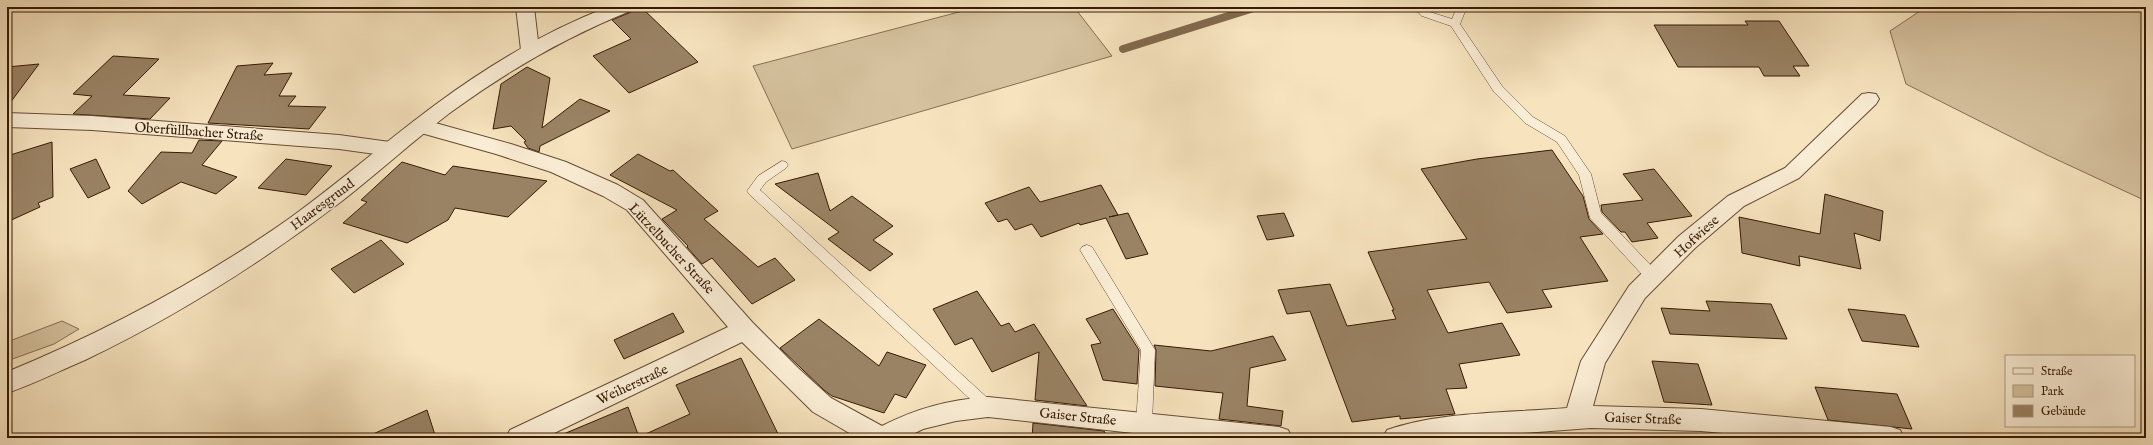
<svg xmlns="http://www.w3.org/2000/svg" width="2153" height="445" font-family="'IM FELL English',serif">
<rect width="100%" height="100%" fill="#f7e4bf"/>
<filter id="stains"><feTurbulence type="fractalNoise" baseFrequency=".005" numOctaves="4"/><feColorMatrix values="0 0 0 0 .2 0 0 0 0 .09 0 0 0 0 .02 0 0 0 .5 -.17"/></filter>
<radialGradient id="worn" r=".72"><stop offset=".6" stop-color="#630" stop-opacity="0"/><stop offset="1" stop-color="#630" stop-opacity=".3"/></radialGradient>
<g fill="#d6c29f" stroke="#866e52">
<path d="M978,7h96l38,49 -320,93 -39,-83z"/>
<path d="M1926,7h220v194l-99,-46 -141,-71 -16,-53z"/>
<path d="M62,321l17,8 -25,15 -47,17v-19z"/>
</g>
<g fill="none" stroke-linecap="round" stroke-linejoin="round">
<path stroke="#826a4e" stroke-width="8" d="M1123,49l134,-42"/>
</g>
<g fill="#9a8365" stroke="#361a04">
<path d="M634,7h7l57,55 -69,31 -36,-37 38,-17 -19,-19 19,-8z"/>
<path d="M1745,21h34l30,45h-16l7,10h-36l-5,-9h-81l-24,-42h94z"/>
<path d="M113,56l46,3 -36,36 47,3 -20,21 -77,-5 19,-18 -19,-2z"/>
<path d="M273,63l-9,12 28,-2 -13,23h17l-8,10 38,1 -17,22 -101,-6 29,-57z"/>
<path d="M39,64l-32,43v-40z"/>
<path d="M527,67l23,11 -8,50 38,-29 30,12 -70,35 -1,6 -11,-4 -4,-6 2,-1 -15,-15 -18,3 8,-45z"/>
<path d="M199,140l23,1 -20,24 35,12 -21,17 -35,-12 -39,22 -14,-13 33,-39 31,1z"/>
<path d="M52,142l1,55 -15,6 2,4 -33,15v-66z"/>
<path d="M1552,150l31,46 6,23 14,15 -23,3 28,44 -66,9 10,17 -45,6 -18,-31 -62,8 21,43 54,-10 18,32 -61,9 8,24 -21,1 9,25 -55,5v-3l-48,6 -42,-111 -23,3 -9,-24 52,-6 17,42 49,-7 -4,-9h2l-26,-58 99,-13 -46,-70 56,-10z"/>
<path d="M638,154l32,17 3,-1 45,41 -14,8 54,48 17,-9 20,22 -43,24 -40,-46 -10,6 -15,-17 1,-1 -26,-27 15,-9 -67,-35z"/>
<path d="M96,159l14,29 -22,10 -18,-29z"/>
<path d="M286,159l46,7 -26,29 -48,-7z"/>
<path d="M402,162l43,13 8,-9 94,15 -39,36 -53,-9 -7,12 -41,23 -64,-20 24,-21 -6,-2z"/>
<path d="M1654,169l38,47 -45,7 11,15 -26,4 -7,-10h-4l-19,-20 -1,-7 42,-5 -20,-26z"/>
<path d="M818,173l12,38 22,-15 41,30 -20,14 20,14 -23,17 -42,-32 11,-7 -64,-48z"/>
<path d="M1101,185l17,30 -9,2 19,-4 20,41 -22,5 -20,-41 -26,7 -1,-2 -38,14 -9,-13 -17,6 -8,-11 -9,3 -13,-19 44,-16 11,15z"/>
<path d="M1825,194l58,17 -3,30 -26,-8 7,36 -62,-13 1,10 -58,-13 -3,-36 81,17z"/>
<path d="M1284,213l10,23 -27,4 -10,-24z"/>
<path d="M381,240l23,24 -50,29 -23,-24z"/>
<path d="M977,291l24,35 8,-3 6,9 19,-8 53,82 -52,-6 4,-48 -47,20 -20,-34 -17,7 -22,-36z"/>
<path d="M1706,301l65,3 16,35 -117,-5 -9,-26 49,3z"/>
<path d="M1113,309l26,41 -2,34 -34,-4 -12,-35 10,-2 -15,-24z"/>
<path d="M1848,309l57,6 14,32 -57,-6z"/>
<path d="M673,313l11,19 -60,27 -10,-19z"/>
<path d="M819,319l60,47 8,-14 39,13 -20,33 -11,-4 -11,19 -52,-17 -8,-6 -44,-42z"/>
<path d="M1273,336l13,24 -36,8 -3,38 36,5 -2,15 -62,-7 4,-26 -68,-7 1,-36 -2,-5 57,6z"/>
<path d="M741,358l39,80h-226l74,-31 11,30 51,-23 -14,-29z"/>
<path d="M1652,361l46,3 14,41 -48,-3z"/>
<path d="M1815,387l82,7 15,35 -84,-9z"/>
<path d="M427,410l9,28h-72z"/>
<path d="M1033,423l71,8 4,7h-76z"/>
</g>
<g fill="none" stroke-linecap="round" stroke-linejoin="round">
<defs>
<g id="service">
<path d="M1413,7h11l6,5 22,7 5,-12h10l-7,17 42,62 31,31 32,19 26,38 10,39 57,60 2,4 -2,4h-10l-58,-63 -11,-43 -22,-33 -32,-19 -31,-31 -43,-66 -29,-10z"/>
<path d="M782,161l4,1 2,3 -2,3 -20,14 -6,8 233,213 2,4 -2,4 -5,2 -5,-2 -234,-217 -2,-3 11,-15z"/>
<path d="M1087,245l5,2 63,103 -3,73 -3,4 -5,2 -5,-2 -3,-4 5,-73 -61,-100 2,-3z"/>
</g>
<g id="minor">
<path d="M516,7h18l5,43 -2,4 -7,2 -7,-2 -2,-4z"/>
<path d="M1869,93l7,1 3,5 -3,5 -77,74 -55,28 -49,42 -50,50 -40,65 -12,43 108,3 190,18 9,3 4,8h-127l-76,-7 -110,-3 -134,10h-74l4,-8c55,-19 123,-17 180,-22l14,-47 48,-75 50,-50 49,-40 57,-28 77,-74z"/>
<path d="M7,113l85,3 247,19 51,7 7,2 3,5 -3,5 -7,2 -51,-7 -247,-19 -85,-3z"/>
<path d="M421,119l90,25 55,18 52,23 25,15 110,123 45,45 33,30 51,28c35,-18 66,-26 106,-29l291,30 9,3 4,8h-114l-190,-21 -32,4 -33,8 -18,9h-47l-45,-26 -71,-70 -198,96h-38l4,-8 218,-103 -101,-117 -24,-14 -52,-24 -55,-18 -82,-23 -3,-5 3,-5z"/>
</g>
<path id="tertiary" d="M608,7h25l-3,4c-64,26 -123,60 -179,101 -37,28 -72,60 -109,89 -80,61 -165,115 -257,159 -26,11 -51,24 -78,33v-21c99,-41 195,-92 283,-154 50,-36 96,-77 145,-113 54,-40 111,-74 173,-98z"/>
</defs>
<use href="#service" stroke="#664c33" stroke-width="1"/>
<use href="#minor" stroke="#664c33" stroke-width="2"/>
<use href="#tertiary" stroke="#664c33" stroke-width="2"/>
<use href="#service" fill="#faedd5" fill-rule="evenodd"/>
<use href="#minor" fill="#faedd5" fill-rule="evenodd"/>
<use href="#tertiary" fill="#faedd5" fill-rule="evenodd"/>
</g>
<g text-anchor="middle" stroke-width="3" stroke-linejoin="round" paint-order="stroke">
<g font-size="14" fill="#361a04" stroke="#faedd5">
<text transform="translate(199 131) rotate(4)" y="5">Oberfüllbacher Straße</text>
<text transform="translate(322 204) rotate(-37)" y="5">Haaresgrund</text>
<text transform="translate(1696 236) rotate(-42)" y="5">Hofwiese</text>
<text transform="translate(672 248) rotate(47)" y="5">Lützelbucher Straße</text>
<text transform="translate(632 384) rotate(-25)" y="5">Weiherstraße</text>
<text transform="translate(1078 416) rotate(6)" y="5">Gaiser Straße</text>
<text transform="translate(1643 418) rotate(2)" y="5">Gaiser Straße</text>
</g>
</g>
<rect width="2153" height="445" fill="none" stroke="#f7e4bf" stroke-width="24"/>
<rect x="8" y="8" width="2137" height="429" fill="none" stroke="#361a04" stroke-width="2"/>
<rect x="12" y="12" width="2129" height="421" fill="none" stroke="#361a04"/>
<rect x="2005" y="355" width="130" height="72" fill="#faedd5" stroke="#ac9981"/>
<rect x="2013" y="368" width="20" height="6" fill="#faedd5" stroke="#ac9981"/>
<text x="2041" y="375" font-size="12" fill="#361a04">Straße</text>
<rect x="2013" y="385" width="20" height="12" fill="#d6c29f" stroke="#ac9981"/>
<text x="2041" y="395" font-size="12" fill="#361a04">Park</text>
<rect x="2013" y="405" width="20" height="12" fill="#9a8365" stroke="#ac9981"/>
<text x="2041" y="415" font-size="12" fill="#361a04">Gebäude</text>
<rect width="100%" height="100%" filter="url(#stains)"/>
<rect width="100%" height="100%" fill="url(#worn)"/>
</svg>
